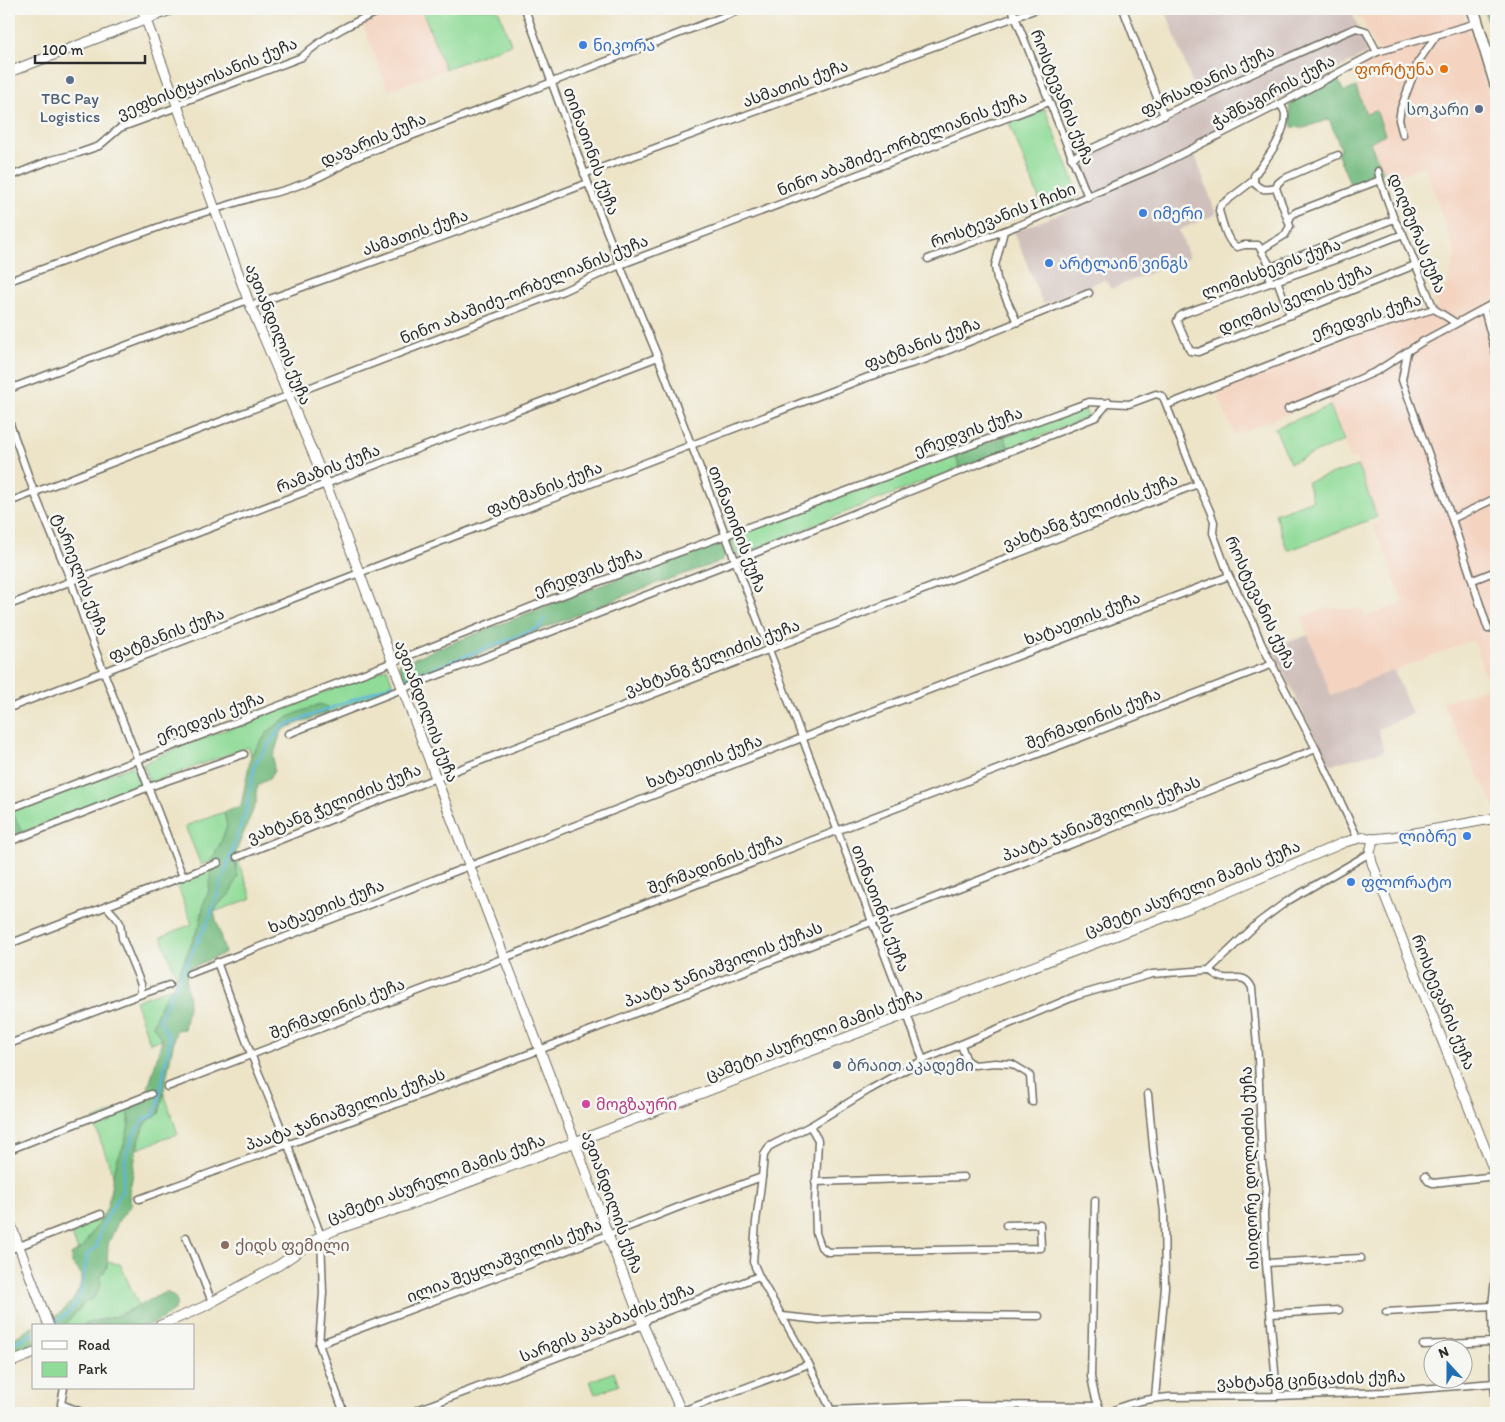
<svg xmlns="http://www.w3.org/2000/svg" width="1505" height="1422" font-family="Itim,'Noto Sans Georgian',sans-serif">
<rect width="100%" height="100%" fill="#f6f6f2"/>
<filter id="ink" filterUnits="userSpaceOnUse"><feTurbulence type="fractalNoise" baseFrequency=".02" numOctaves="2"/><feDisplacementMap in="SourceGraphic" scale="10" xChannelSelector="R" yChannelSelector="G"/><feConvolveMatrix kernelMatrix="1 2 1 2 8 2 1 2 1" color-interpolation-filters="sRGB"/></filter>
<filter id="wash" filterUnits="userSpaceOnUse"><feTurbulence type="fractalNoise" baseFrequency=".0096" numOctaves="4" result="noise"/><feDisplacementMap in="SourceGraphic" scale="20" xChannelSelector="R" yChannelSelector="G"/><feGaussianBlur stdDeviation="1.12" result="paint"/><feColorMatrix in="noise" values="0 0 0 0 0 0 0 0 0 0 0 0 0 0 0 0 0 1.4 0 .05"/><feComposite in="paint" operator="in"/></filter>
<g filter="url(#wash)">
<rect width="100%" height="100%" fill="#ede4c7"/>
<g fill="#f4d3c0">
<path d="M406,9h16l23,60 -56,22 -27,-68z"/>
<path d="M1353,9h109l34,109v693l-54,-110 13,-2 34,-12 -15,-47 -143,55 -30,-78 27,-9 35,1 3,8 37,-14 -16,-47 -14,-30 7,-4 -25,-64 -5,1 -23,-61 -93,37 -19,-47 136,-52 87,-28 -4,-7 13,-17 9,-29 -31,-89 -39,15 -16,-39 15,-7 -9,-25 -10,5 -10,-28 9,-4 -8,-17 22,-11 -17,-36 -4,1z"/>
</g>
<g fill="#d0c0bc">
<path d="M1165,9h186l17,44 -176,93 24,68 -37,16 10,27 -78,32 -6,-10 -62,25 -29,-72 78,-31 -16,-41 124,-56z"/>
<path d="M1308,635l23,60 63,-25 18,44 -34,15 6,22 -56,14 -56,-117z"/>
</g>
<g fill="#90db98" stroke="#5e8362">
<path d="M422,9h76l13,35 -66,25z"/>
<path d="M1045,109l35,88 -36,14 -35,-88z"/>
<path d="M1330,406l14,35 -54,22 -15,-35z"/>
<path d="M1084,407l4,10 -79,32 -5,-13z"/>
<path d="M955,455l5,13 -104,40 -117,48 -3,-2 -6,-15 1,-2 45,-18z"/>
<path d="M1358,466l19,51 -87,33 -3,-1 -12,-35 38,-14 -6,-18z"/>
<path d="M387,668l7,20 -67,25 1,-6 -45,13 -15,12 -17,23 -3,-8 -98,36 -7,-19 34,-16z"/>
<path d="M132,766l2,2 6,15 -1,3 -116,46 -12,-21z"/>
<path d="M224,812l3,14 -7,18 -9,17 -10,4 -16,-39z"/>
<path d="M237,859l15,39 -38,14 3,-7 13,-11 7,-27 -2,-7z"/>
<path d="M213,869l-3,8 -1,13 -5,13 -4,21 -23,53 -16,-40 31,-13 -15,-40z"/>
<path d="M173,987l-12,16 -8,22 9,14 -12,4 -15,-42z"/>
<path d="M164,1093l14,41 -41,15c4,-17 6,-27 22,-35z"/>
<path d="M150,1098l-22,12c5,22 -9,44 -15,65l-20,-55z"/>
<path d="M102,1218l-20,30 -4,3 -8,-21z"/>
<path d="M106,1262l14,2 19,42 -27,12 -19,3 -11,5h-18l37,-41 -1,-7 7,-11z"/>
<path d="M614,1372l5,13 -24,9 -5,-13z"/>
</g>
<g fill="#74bb80" stroke="#507356">
<path d="M1484,9h12v40z"/>
<path d="M1337,78l7,14 12,-5 10,27 10,-4 9,24 -15,8 13,31 -32,13 -14,-34 4,-3 -12,-30 -25,9 -12,-1c-2,-8 -4,-17 -1,-25z"/>
<path d="M1004,436l5,13 -49,19 -5,-13z"/>
<path d="M719,543l6,12 -3,6 -73,25 -244,98 -6,-20 163,-64 143,-54z"/>
<path d="M320,704l8,3 -1,6 -39,14 -7,5 -8,25 1,14 -5,8 -10,5 -3,8v11l-19,46 -2,11 3,16 -8,18 -12,11 -4,7 11,41 -37,16 -2,14 3,18 -5,28 -8,1 -17,84c-5,3 -10,4 -13,9 -13,17 -10,48 -17,68v8l3,5 -13,16 -11,24 -1,23 -7,11c1,10 -2,15 -8,22l-6,1 -22,25h-10l-4,-7c4,-2 8,-4 11,-7 10,-7 24,-26 19,-39 -2,-4 -5,-6 -8,-9l-1,-9 11,-7 20,-30 6,-12 5,-31 5,-17 6,-13 6,-25 -2,-10 22,-12 -2,-9 14,-49 -9,-15 8,-22 12,-16 27,-63 4,-21 5,-13 1,-13 3,-8 -2,-8 9,-17 7,-18 -3,-14 17,-6 10,-51 17,-23 15,-12 12,-6z"/>
<path d="M11,811l12,21 -14,5v-25z"/>
<path d="M166,1292c29,12 -7,30 -21,34 -6,1 -13,0 -19,0 -15,0 -29,0 -44,0 10,-7 20,-5 31,-9 19,-6 35,-17 53,-25z"/>
<path d="M34,1326v21l-25,10v-16z"/>
</g>
<g fill="none" stroke-linecap="round" stroke-linejoin="round">
<g stroke="#5eb5db" stroke-width="2.5">
<path d="M405,679l133,-51 7,-10"/>
<path d="M50,1325c34,-18 32,-36 37,-70l9,-7 6,-21 20,-37 2,-23 3,-15 8,-20 10,-13 9,-4 4,-11 12,-65 -11,-20 50,-100 37,-109 9,-46 26,-37 112,-43"/>
<path d="M9,1345l25,-12"/>
</g>
</g>
</g>
<g filter="url(#ink)">
<g fill="none" stroke-linecap="round" stroke-linejoin="round">
<defs>
<g id="street">
<path d="M525,9l63,174 32,82 38,92 249,657 16,46"/>
<path d="M1012,9l76,188"/>
<path d="M1123,9l41,107"/>
<path d="M1403,135l-4,-15 2,-12 17,-46 18,-26"/>
<path d="M1071,158c95,-43 189,-90 285,-130l10,3 11,21"/>
<path d="M1378,171l2,9 14,39 9,15 31,75 22,14"/>
<path d="M584,174l453,-165"/>
<path d="M9,177l42,-17 28,-7 20,-7 21,-18 57,-21 6,-5 119,-45c23,-22 54,-36 83,-48"/>
<path d="M1254,180l-34,26 -1,5c4,11 7,31 18,36l7,-2h14l13,22"/>
<path d="M1254,180v-4c12,-17 31,-39 31,-61 0,-4 -3,-8 -5,-11"/>
<path d="M1254,180v3c8,8 12,7 22,5"/>
<path d="M1276,188l2,-5 5,-4 55,-24"/>
<path d="M1289,221l2,-5 5,-4 84,-32"/>
<path d="M1004,231l-9,35 2,13 20,43"/>
<path d="M1403,234c-72,29 -147,53 -220,80l-4,3 -2,4 13,30 8,1 217,-87"/>
<path d="M1262,252l2,-4 21,-13 5,-9 -14,-38"/>
<path d="M928,259l94,-35 132,-56 126,-64 97,-52 100,-29"/>
<path d="M1271,267l123,-48"/>
<path d="M1277,280l13,35"/>
<path d="M9,281l164,-59 85,-26c29,-4 69,-20 93,-37l392,-150"/>
<path d="M1269,282l2,-15"/>
<path d="M250,306c113,-41 226,-80 338,-123"/>
<path d="M1484,309l12,45"/>
<path d="M1407,352l-5,28 50,139 36,110"/>
<path d="M9,389l239,-89"/>
<path d="M1167,405l182,-71 85,-25"/>
<path d="M1288,409l47,-19 42,-19 45,-29 74,-40"/>
<path d="M9,421l25,71 37,89 16,47 96,249"/>
<path d="M9,502l554,-211 57,-26 429,-163"/>
<path d="M1452,519l44,-21"/>
<path d="M1473,580l23,-9"/>
<path d="M9,605l649,-248"/>
<path d="M9,708l859,-331 56,-17 165,-67"/>
<path d="M288,734l114,-45 333,-128 361,-144 13,-15"/>
<path d="M9,809l384,-147 148,-59 548,-201 40,2 27,-10 6,2 2,3 34,85 12,27 4,11 -1,11 16,43 23,44 9,23 55,106 42,90"/>
<path d="M9,842l140,-55 95,-33"/>
<path d="M237,857l199,-79 762,-294"/>
<path d="M9,944l209,-81"/>
<path d="M217,962l34,92 37,91 33,91 2,57 -4,51 25,69"/>
<path d="M1209,970c5,4 9,7 15,8 12,2 21,-5 28,10l6,69 4,106 4,25 -2,25 2,50 11,133"/>
<path d="M189,974l613,-236 427,-162"/>
<path d="M139,995l30,-10"/>
<path d="M9,1044l130,-49 2,-4v-7l-19,-46 -2,-15 -4,-6 -10,-11"/>
<path d="M961,1045l6,16 7,4 21,-2 17,1 15,9 3,3 2,26"/>
<path d="M167,1087l1106,-423"/>
<path d="M1148,1094l6,63 6,23 4,32 1,75 -10,111"/>
<path d="M810,1126l8,14 -3,63 1,30 5,14 7,5 213,-4 -1,-24 -34,1"/>
<path d="M9,1150l142,-56"/>
<path d="M1425,1176l3,5 5,2 63,-7"/>
<path d="M762,1177l-6,45 -3,40 6,14 50,88 23,48"/>
<path d="M815,1182l149,-5"/>
<path d="M139,1199c395,-143 785,-298 1177,-450"/>
<path d="M1095,1200l-4,177c3,13 4,25 12,36"/>
<path d="M186,1237l26,65"/>
<path d="M9,1250l92,-36"/>
<path d="M1266,1263l95,-5"/>
<path d="M1386,1312l106,-6"/>
<path d="M1271,1314l68,-4"/>
<path d="M782,1316l37,4 47,-3h54l27,-2 92,1"/>
<path d="M319,1344l289,-109 76,-30 78,-28 2,-22 6,-9 40,-20 59,-36 54,-30 153,-64 76,-22 57,-4 50,-48 27,-20 84,-49"/>
<path d="M1423,1345l69,-3"/>
<path d="M1494,1383l-2,-77 4,-36"/>
<path d="M64,1388l-3,16 23,9"/>
<path d="M831,1410l131,-5 136,1"/>
<path d="M409,1413l234,-88 6,-7 110,-42"/>
<path d="M677,1413l132,-49"/>
<path d="M1109,1413c18,-11 39,-14 60,-16l108,-1 107,-4 110,-9 2,23"/>
</g>
<g id="secondary">
<path d="M142,9l106,291 78,184 110,294 139,364 33,93 35,90 39,88"/>
<path d="M9,72l164,-63"/>
<path d="M1373,839l-3,14 2,10 124,313"/>
<path d="M9,1220l40,106"/>
<path d="M159,1326l44,-19 76,-42 42,-29 14,-6 68,-23 172,-65 332,-128 282,-106 156,-66 20,-5 8,2 20,-2 103,-19"/>
<path d="M9,1363l25,-10"/>
</g>
<path id="highway" d="M1473,9l23,76"/>
</defs>
<use href="#street" stroke="#6f6c62" stroke-width="9"/>
<use href="#secondary" stroke="#6f6c62" stroke-width="11"/>
<use href="#highway" stroke="#6f6c62" stroke-width="14"/>
<use href="#street" stroke="#fff" stroke-width="6"/>
<use href="#secondary" stroke="#fff" stroke-width="9"/>
<use href="#highway" stroke="#fff" stroke-width="11"/>
</g>
</g>
<g fill="#3f7fe0" stroke="#f6f6f2" stroke-width="2">
<circle cx="583" cy="45" r="5"/>
<circle cx="1143" cy="213" r="5"/>
<circle cx="1049" cy="263" r="5"/>
<circle cx="1467" cy="836" r="5"/>
<circle cx="1351" cy="882" r="5"/>
</g>
<circle fill="#e8710a" stroke="#f6f6f2" stroke-width="2" cx="1444" cy="69" r="5"/>
<g fill="#5c6f8a" stroke="#f6f6f2" stroke-width="2">
<circle cx="70" cy="80" r="5"/>
<circle cx="1479" cy="109" r="5"/>
<circle cx="837" cy="1065" r="5"/>
</g>
<circle fill="#d1479c" stroke="#f6f6f2" stroke-width="2" cx="586" cy="1104" r="5"/>
<circle fill="#8d6e63" stroke="#f6f6f2" stroke-width="2" cx="225" cy="1245" r="5"/>
<g text-anchor="middle" stroke-width="5" stroke-linejoin="round" paint-order="stroke">
<g font-size="16" fill="#366cbe" stroke="#f6f6f2" text-anchor="start">
<text x="593" y="51">ნიკორა</text>
<text x="1153" y="219">იმერი</text>
<text x="1059" y="269">არტლაინ ვინგს</text>
<text x="1457" y="842" text-anchor="end">ლიბრე</text>
<text x="1361" y="888">ფლორატო</text>
</g>
<g font-size="16" fill="#c56008" stroke="#f6f6f2" text-anchor="end">
<text x="1434" y="75">ფორტუნა</text>
</g>
<g font-size="16" fill="#2b2b2b" stroke="#f6f6f2">
<text transform="translate(207 78) rotate(-22)" y="6">ვეფხისტყაოსანის ქუჩა</text>
<text transform="translate(1207 80) rotate(-25)" y="6">ფარსადანის ქუჩა</text>
<text transform="translate(795 83) rotate(-20)" y="6">ასმათის ქუჩა</text>
<text transform="translate(1273 91) rotate(-28)" y="6">ჭაშნაგირის ქუჩა</text>
<text transform="translate(1063 97) rotate(68)" y="6">როსტევანის ქუჩა</text>
<text transform="translate(373 139) rotate(-23)" y="6">დავარის ქუჩა</text>
<text transform="translate(902 143) rotate(-21)" y="6">ნინო აბაშიძე-ორბელიანის ქუჩა</text>
<text transform="translate(592 151) rotate(70)" y="6">თინათინის ქუჩა</text>
<text transform="translate(1003 215) rotate(-21)" y="6">როსტევანის I ჩიხი</text>
<text transform="translate(415 232) rotate(-19)" y="6">ასმათის ქუჩა</text>
<text transform="translate(1418 233) rotate(68)" y="6">დიღმურას ქუჩა</text>
<text transform="translate(1271 268) rotate(-20)" y="6">ლომისხევის ქუჩა</text>
<text transform="translate(524 289) rotate(-22)" y="6">ნინო აბაშიძე-ორბელიანის ქუჩა</text>
<text transform="translate(1295 298) rotate(-22)" y="6">დიღმის ველის ქუჩა</text>
<text transform="translate(1366 316) rotate(-18)" y="6">ერედვის ქუჩა</text>
<text transform="translate(279 334) rotate(68)" y="6">ავთანდილის ქუჩა</text>
<text transform="translate(922 343) rotate(-20)" y="6">ფატმანის ქუჩა</text>
<text transform="translate(968 431) rotate(-20)" y="6">ერედვის ქუჩა</text>
<text transform="translate(328 468) rotate(-21)" y="6">რამაზის ქუჩა</text>
<text transform="translate(544 488) rotate(-21)" y="6">ფატმანის ქუჩა</text>
<text transform="translate(1090 511) rotate(-21)" y="6">ვახტანგ ჭელიძის ქუჩა</text>
<text transform="translate(738 529) rotate(69)" y="6">თინათინის ქუჩა</text>
<text transform="translate(588 571) rotate(-20)" y="6">ერედვის ქუჩა</text>
<text transform="translate(81 574) rotate(69)" y="6">ტარიელის ქუჩა</text>
<text transform="translate(1261 602) rotate(65)" y="6">როსტევანის ქუჩა</text>
<text transform="translate(1082 618) rotate(-21)" y="6">ხატაეთის ქუჩა</text>
<text transform="translate(166 634) rotate(-21)" y="6">ფატმანის ქუჩა</text>
<text transform="translate(712 657) rotate(-21)" y="6">ვახტანგ ჭელიძის ქუჩა</text>
<text transform="translate(427 711) rotate(69)" y="6">ავთანდილის ქუჩა</text>
<text transform="translate(210 717) rotate(-21)" y="6">ერედვის ქუჩა</text>
<text transform="translate(1093 718) rotate(-21)" y="6">შერმადინის ქუჩა</text>
<text transform="translate(704 761) rotate(-21)" y="6">ხატაეთის ქუჩა</text>
<text transform="translate(334 803) rotate(-22)" y="6">ვახტანგ ჭელიძის ქუჩა</text>
<text transform="translate(1101 818) rotate(-21)" y="6">პაატა ჯანიაშვილის ქუჩას</text>
<text transform="translate(715 863) rotate(-21)" y="6">შერმადინის ქუჩა</text>
<text transform="translate(1192 888) rotate(-22)" y="6">ცამეტი ასურელი მამის ქუჩა</text>
<text transform="translate(326 906) rotate(-21)" y="6">ხატაეთის ქუჩა</text>
<text transform="translate(881 908) rotate(69)" y="6">თინათინის ქუჩა</text>
<text transform="translate(723 964) rotate(-21)" y="6">პაატა ჯანიაშვილის ქუჩას</text>
<text transform="translate(1444 1002) rotate(68)" y="6">როსტევანის ქუჩა</text>
<text transform="translate(337 1008) rotate(-21)" y="6">შერმადინის ქუჩა</text>
<text transform="translate(814 1034) rotate(-21)" y="6">ცამეტი ასურელი მამის ქუჩა</text>
<text transform="translate(345 1109) rotate(-20)" y="6">პაატა ჯანიაშვილის ქუჩას</text>
<text transform="translate(1249 1168) rotate(-92)" y="6">ისიდორე დოლიძის ქუჩა</text>
<text transform="translate(436 1178) rotate(-20)" y="6">ცამეტი ასურელი მამის ქუჩა</text>
<text transform="translate(613 1202) rotate(70)" y="6">ავთანდილის ქუჩა</text>
<text transform="translate(504 1260) rotate(-21)" y="6">ილია შეყლაშვილის ქუჩა</text>
<text transform="translate(607 1322) rotate(-22)" y="6">სარგის კაკაბაძის ქუჩა</text>
<text transform="translate(1311 1379) rotate(-2)" y="6">ვახტანგ ცინცაძის ქუჩა</text>
</g>
<g font-size="16" fill="#4e5e75" stroke="#f6f6f2">
<text x="70" y="104">TBC Pay<tspan x="70" dy="18">Logistics</tspan></text>
<text x="1469" y="115" text-anchor="end">სოკარი</text>
<text x="847" y="1071" text-anchor="start">ბრაით აკადემი</text>
</g>
<g font-size="16" fill="#b23c85" stroke="#f6f6f2" text-anchor="start">
<text x="596" y="1110">მოგზაური</text>
</g>
<g font-size="16" fill="#785e54" stroke="#f6f6f2" text-anchor="start">
<text x="235" y="1251">ქიდს ფემილი</text>
</g>
</g>
<rect width="1505" height="1422" fill="none" stroke="#f6f6f2" stroke-width="30"/>
<rect x="32" y="1324" width="162" height="65" fill="#f6f6f2" stroke="#a5a5a2"/>
<rect x="42" y="1341" width="25" height="8" fill="#ffffff" stroke="#a5a5a2"/>
<text x="78" y="1350" font-size="15" fill="#2b2b2b">Road</text>
<rect x="42" y="1362" width="25" height="15" fill="#90db98" stroke="#a5a5a2"/>
<text x="78" y="1374" font-size="15" fill="#2b2b2b">Park</text>
<g transform="translate(1448 1364) rotate(339)"><circle r="24" fill="#f6f6f2" stroke="#a5a5a2"/>
<path d="M0-4L9 19L0 12L-9 19Z" fill="#1f6fb2"/>
<text y="-8" font-size="14" font-weight="bold" text-anchor="middle" fill="#2b2b2b">N</text>
</g>
<path d="M35 55v8h110v-8" fill="none" stroke="#2b2b2b" stroke-width="2.5"/>
<text x="42" y="55" font-size="15" fill="#2b2b2b" stroke="#f6f6f2" stroke-width="4" paint-order="stroke">100 m</text>
</svg>
